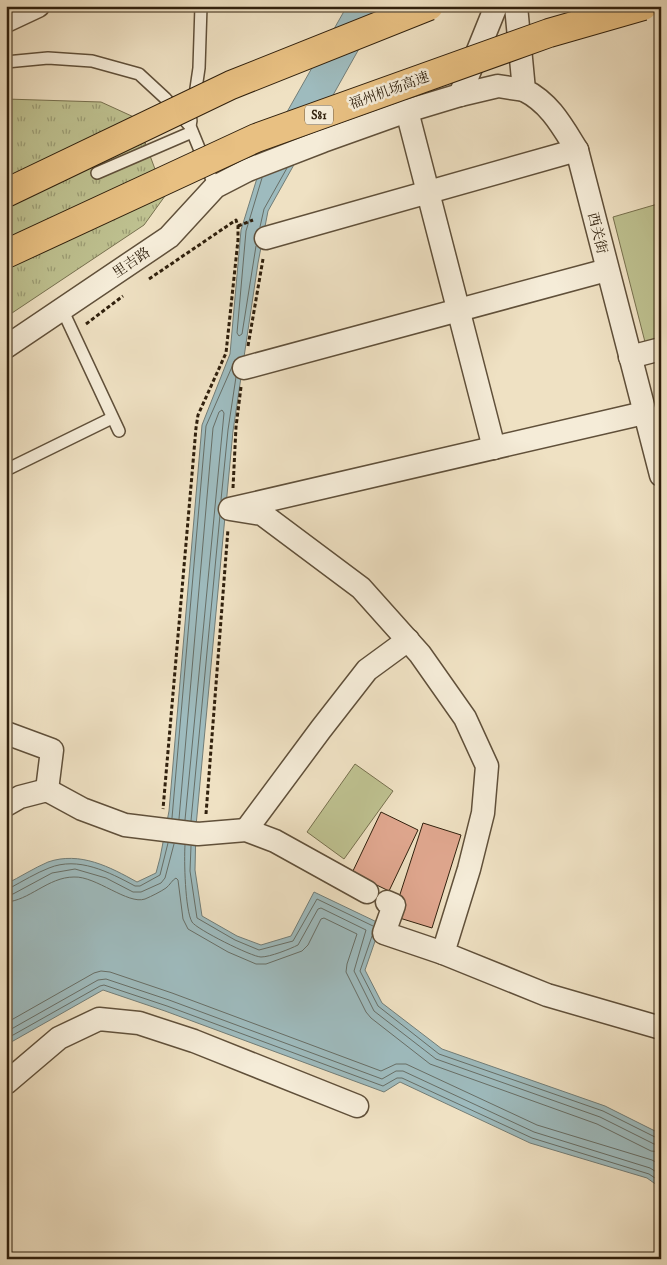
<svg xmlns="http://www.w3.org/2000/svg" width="667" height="1265" font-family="'IM FELL English','Noto Serif SC',serif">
<defs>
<pattern id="park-tufts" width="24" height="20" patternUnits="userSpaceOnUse" patternTransform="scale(1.25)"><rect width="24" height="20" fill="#bec190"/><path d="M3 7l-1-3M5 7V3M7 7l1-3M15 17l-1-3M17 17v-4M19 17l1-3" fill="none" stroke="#9b9c74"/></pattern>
</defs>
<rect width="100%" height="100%" fill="#efe1c3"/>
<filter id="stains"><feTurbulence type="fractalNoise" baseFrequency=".004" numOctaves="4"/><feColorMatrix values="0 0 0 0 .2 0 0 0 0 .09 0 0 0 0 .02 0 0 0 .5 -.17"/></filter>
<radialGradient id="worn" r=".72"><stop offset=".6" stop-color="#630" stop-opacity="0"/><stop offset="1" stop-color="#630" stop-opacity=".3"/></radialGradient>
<g fill="#bec190" stroke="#77704e">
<path d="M661,203v135l-16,4 -32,-125z"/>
<path d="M355,764l38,27 -49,68 -37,-27z"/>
</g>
<path fill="url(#park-tufts)" stroke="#77704e" d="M6,99l95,3 35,16 29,78 -21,29 -138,92z"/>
<path fill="#9ebbbe" stroke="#727d77" d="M347,6h36l-115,205 -10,52 -25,168 -37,395 -1,44 7,46 35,20 24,9 30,-9 23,-44 67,32 -16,46 17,33 60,46 163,57 56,28v54l-14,-10 -117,-35 -130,-61 -16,10 -219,-81 -62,-21 -97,55v-161c14,-7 28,-16 42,-22 32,-11 62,5 89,20l19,-9 4,-15 9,-47 33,-386 28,-71 11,-124 25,-81z"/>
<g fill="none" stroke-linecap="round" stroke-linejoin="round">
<g stroke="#676e66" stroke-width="1">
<path d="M260,227l4,-18 23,-41"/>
<path d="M256,246l-14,88 -3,2 -2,-3 9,-102 16,-53"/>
<path d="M221,500l7,-70 8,-53"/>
<path d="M172,818l34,-392 29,-66"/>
<path d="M179,819l34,-391 6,-16 3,-2 2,3 -39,407"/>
<path d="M191,821l29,-306"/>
<path d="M185,845c-1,15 0,65 7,77 4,7 60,35 69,35 9,0 29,-8 37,-12l20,-36 3,-1 45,22 -12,41 20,40 62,48 164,58 54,27 7,1"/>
<path d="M191,846l-1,25 7,47 38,22 24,10 34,-9 24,-42 56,27"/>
<path d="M6,888h4c13,-7 26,-15 39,-20 29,-12 60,4 86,18h5l20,-11 8,-32"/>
<path d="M6,895l7,-1 39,-21 23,-4 31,9 27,14h8l20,-9 4,-5 9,-34"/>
<path d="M6,902c23,-1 42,-25 68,-25 22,-1 54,28 71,22 7,-3 15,-7 21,-11 4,-3 6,-8 10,-10l2,2 5,39 5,10 40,23 28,12h10l36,-13 6,-6 13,-26 3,-1 33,16 -10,30 -1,8 20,40 5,6 59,46 167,60 54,27 10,1"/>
<path d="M372,936l-12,35 18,35 61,48 164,57 54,27 4,1"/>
<path d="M6,1023l88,-50 7,-2 9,1 62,21 209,78 15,-7h10l131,61 115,35 9,5"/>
<path d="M6,1032l92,-52 8,-1 63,21 213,79 14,-8h7l131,61 116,36 11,7"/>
<path d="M6,1039l94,-53 4,-1 63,21 216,80 14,-8h5l130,60 117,36 12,8"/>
</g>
</g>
<g fill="#e0a78f" stroke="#30200d">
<path d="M381,812l37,18 -29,61 -37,-18z"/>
<path d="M423,823l38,12 -29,93 -39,-12z"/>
</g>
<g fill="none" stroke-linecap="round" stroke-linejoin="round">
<defs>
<g id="lane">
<path d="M6,62l42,-4 44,3 47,13 26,24 25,28"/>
<path d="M194,102l5,-34 2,-62"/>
<path d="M191,120l-1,6 25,61"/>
<path d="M97,173l95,-41"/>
<path d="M62,309l57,122"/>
<path d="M6,470l106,-52"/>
</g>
<g id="street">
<path d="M516,6l8,84c26,13 38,36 53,60l84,325"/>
<path d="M6,21l32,-15"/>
<path d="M460,95l36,-89"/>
<path d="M407,111l87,337"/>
<path d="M266,238l311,-88"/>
<path d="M6,347l163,-110 46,-50 33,-17 75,-29 84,-30 53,-16 38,-9 26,4"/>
<path d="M630,357l31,-8"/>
<path d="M244,368l363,-98"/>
<path d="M644,413l-414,96 32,5 99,74 59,66 45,64 22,48 -4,47 -14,56 -26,84 104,42 114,33"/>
<path d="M6,733l46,17 -5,40"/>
<path d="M6,805l14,-8 27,-7 35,19 43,16 73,9 48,-4 29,11 92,51"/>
<path d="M246,830l75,-101 46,-59 41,-30"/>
<path d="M387,902l7,3 -10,28 59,20"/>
<path d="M6,1083l53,-45 40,-19 40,4 55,18 163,65"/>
</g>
</defs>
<use href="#lane" stroke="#60503a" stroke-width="14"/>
<use href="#street" stroke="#60503a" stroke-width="25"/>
<g stroke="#30200d" stroke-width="3" stroke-dasharray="4 2.5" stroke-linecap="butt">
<path d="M238,226l15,-6"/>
<path d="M149,279l87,-59 2,6v14l-12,113 -28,62 -2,13 -33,381"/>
<path d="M86,324l37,-28"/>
<path d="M248,346l15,-87"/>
<path d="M233,488l3,-61 5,-40"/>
<path d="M206,814l22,-285"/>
</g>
<use href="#lane" stroke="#f5ecd8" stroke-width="11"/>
<use href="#street" stroke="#f5ecd8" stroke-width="22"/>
<defs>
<g id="highway-bridge">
<path d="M6,193l225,-108 198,-79"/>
<path d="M6,254l250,-116 293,-105 94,-27"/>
</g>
</defs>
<use href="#highway-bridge" stroke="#30200d" stroke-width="30" stroke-linecap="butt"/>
<use href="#highway-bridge" stroke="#e8c082" stroke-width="28"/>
</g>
<g text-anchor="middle" stroke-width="5" stroke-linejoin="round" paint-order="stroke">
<rect fill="#f5ecd8" stroke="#6b5d4a" stroke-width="1" x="305" y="105.5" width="28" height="19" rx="4"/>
<g font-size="12" font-weight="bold" fill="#30200d">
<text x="319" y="119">S81</text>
</g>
<g font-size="14" fill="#30200d" stroke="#f5ecd8">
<text transform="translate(389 90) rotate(-20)" y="5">福州机场高速</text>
<text transform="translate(598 233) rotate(76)" y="5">西关街</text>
<text transform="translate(131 262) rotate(-34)" y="5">里吉路</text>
</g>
</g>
<rect width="667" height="1265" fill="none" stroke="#efe1c3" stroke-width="25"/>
<rect x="8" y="8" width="652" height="1250" fill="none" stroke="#30200d" stroke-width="2.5"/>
<rect x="12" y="12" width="642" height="1240" fill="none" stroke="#30200d"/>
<rect width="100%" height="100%" filter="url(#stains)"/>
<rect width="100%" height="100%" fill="url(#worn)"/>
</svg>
